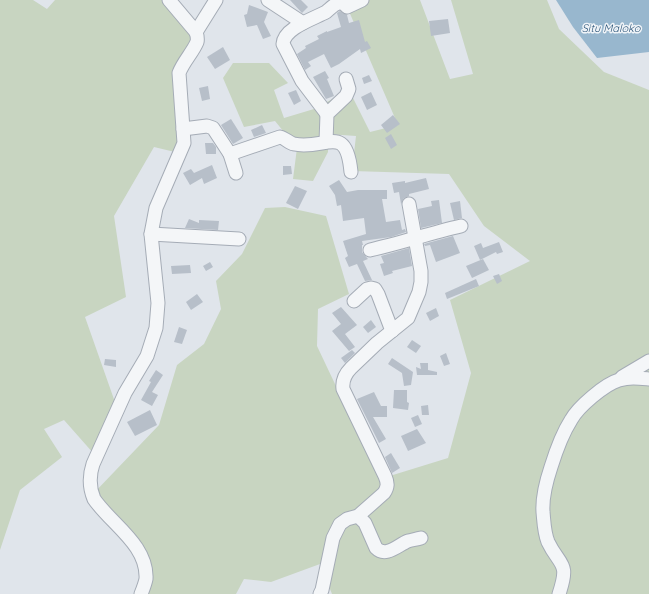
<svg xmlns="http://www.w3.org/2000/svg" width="649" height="594" font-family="Quicksand,sans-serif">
<rect width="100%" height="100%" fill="#e0e5eb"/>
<g fill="#c8d5c1">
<path d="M0,0h33l14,9 8,-9h116l24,37 -13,23 -3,93 -25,-6 -40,69 12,81 -41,20 31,88 -22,49 -30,-34 -20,9 18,28 -42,33 -20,60z"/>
<path d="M363,0h57l30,79 23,-5 -22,-74h96l12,29 45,43 45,18v504h-317l-12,-30 -49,18 -27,-3 -8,15h-94l1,-26 -51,-73 67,-70 18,-60 27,-21 17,-35 -5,-28 26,-27 23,-46 20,-1 41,9 23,78 -31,15 -1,37 63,133 68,-21 23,-85 -21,-73 80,-39 -46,-35 -35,-52 -97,-3 4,-35 -28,-2v18l-15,29 -20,-2 4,-31 -22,-27 -31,6 -21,-49 10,-15h36l19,20 -14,7 10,28 30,-9 35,-19 21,42 28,-7 -50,-116z"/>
</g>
<path fill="#98b7ce" d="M556,0h93v52l-52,6 -24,-31z"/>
<g fill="#b7bfc9">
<path d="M290,0h11l7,7 -6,6z"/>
<path d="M249,5l19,7 -4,10 7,14 -8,3 -6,-14 -10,2 -3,-12 3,-1z"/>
<path d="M340,11l7,4 2,8 10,-3 6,22 2,-1 4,7 -10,5 -1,-4 -21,15 -8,4 -7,-14 -16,8 3,4 -6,4 -8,-16 9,-6 -1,-2 14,-7 -2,-3 10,-5v1l14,-5 -4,-14z"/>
<path d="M448,19l2,14 -19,3 -2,-15z"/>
<path d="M223,47l7,13 -15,9 -8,-12z"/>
<path d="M325,71l4,7 -2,1 7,17 -8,3 -13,-22z"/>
<path d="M369,75l3,6 -8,3 -2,-6z"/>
<path d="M208,86l2,13 -8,2 -3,-13z"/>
<path d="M296,90l5,11 -7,4 -6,-12z"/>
<path d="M371,92l6,13 -10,5 -6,-13z"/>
<path d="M393,115l7,9 -13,9 -6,-8z"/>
<path d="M231,119l12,19 -10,6 -12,-19z"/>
<path d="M262,125l4,8 -12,4 -3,-7z"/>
<path d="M391,134l6,11 -6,4 -6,-11z"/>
<path d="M205,143h8l3,4v7h-10z"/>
<path d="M212,165l5,13 -13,6 -2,-6 -12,7 -7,-12 8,-4 3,4z"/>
<path d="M283,166h8l1,8 -9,1z"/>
<path d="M426,178l3,11 -20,5v2l-5,2 -3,6 -2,-12 -5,1 -2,-10 13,-2v2z"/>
<path d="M339,180l8,12 11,-2h29v9h-5l4,23 14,-2 2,10 3,-1 1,3 -15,5 -29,4 1,4h-1v7l6,7 -5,2 9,19 -7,1 -8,-17 -8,3 -4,-9 3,-2 -5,-15 23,-7 -2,-16 -21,3 -2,-16 -4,1 -2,-11 -6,-9z"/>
<path d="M295,186l12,5 -9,18 -12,-6z"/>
<path d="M439,200l3,23 -21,5 -3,-19 14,-3 -1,-5z"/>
<path d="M460,201l2,17 -8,2 -4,-17z"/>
<path d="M189,219l10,4v-3l20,1 -1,9 -33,-2z"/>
<path d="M453,236l7,17 -24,9 -6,-17 -5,1 -1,-2z"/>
<path d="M499,242l4,10 -6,2 -1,-2 -16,8 -6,-14 7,-3 2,5z"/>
<path d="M409,248l3,18 -20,5 1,2 -9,3 -4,-12 4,-1 -3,-7z"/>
<path d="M483,259l6,11 -17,8 -6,-12z"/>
<path d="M210,262l3,5 -7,4 -3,-5z"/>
<path d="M190,265l1,8 -19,1 -1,-8z"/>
<path d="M499,274l3,7 -5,3 -4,-8z"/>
<path d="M476,279l3,7 -32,13 -2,-6z"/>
<path d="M197,294l6,8 -12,8 -5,-8z"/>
<path d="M341,307l16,18 -12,9 10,13 -6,4 -17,-20 9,-7 -9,-11z"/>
<path d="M436,308l3,8 -9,5 -4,-8z"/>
<path d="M371,320l5,7 -8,6 -5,-6z"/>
<path d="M179,327l8,3 -5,14 -8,-2z"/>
<path d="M412,340l9,6 -5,7 -9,-6z"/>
<path d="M352,350l3,3 -10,10 -4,-5z"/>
<path d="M446,353l4,11 -6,2 -4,-10z"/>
<path d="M392,358l21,14 -2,13 -7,1 -2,-13 -14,-9z"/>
<path d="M105,359l11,1v7l-12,-2z"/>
<path d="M420,363h8v7l9,2v3h-20l-1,-8 5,2z"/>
<path d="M156,370l7,5 -11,17 6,3 -6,11 -11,-6 10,-18 -2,-1z"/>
<path d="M394,390h13v12l2,1 -1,7 -15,-2z"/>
<path d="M374,392l7,14h6v11h-14l13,22 -7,4 -22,-44z"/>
<path d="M428,405l1,10h-7l-1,-9z"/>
<path d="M150,410l7,15 -22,11 -8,-14z"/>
<path d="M418,415l4,9 -7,3 -4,-9z"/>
<path d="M417,429l9,14 -18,8 -7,-15z"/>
<path d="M391,453l9,15 -8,5 -7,-16z"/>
</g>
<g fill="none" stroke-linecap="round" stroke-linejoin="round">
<defs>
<g id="minor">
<path d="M268,0l35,23"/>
<path d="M196,32l20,-32"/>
<path d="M327,114l-25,-33 -19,-37c1,-16 30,-25 43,-32 4,-3 8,-8 13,-9 3,-1 6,2 8,4l15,-7"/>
<path d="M183,129l24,-3 6,2 17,26 6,19"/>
<path d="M326,142l1,-28 19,-18 3,-7 -3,-10"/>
<path d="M230,154l50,-17c5,1 9,6 14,7 31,7 52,-23 57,28"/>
<path d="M151,234l88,5"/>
<path d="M370,250c31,-7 60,-17 91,-24"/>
<path d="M354,301l13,-12 4,-1 4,1 3,5 14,37"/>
<path d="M622,377l27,-16"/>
<path d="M358,516l7,7 11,25c10,10 22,-3 32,-7 4,-1 9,-2 13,-3"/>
<path d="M141,594c2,-5 4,-10 5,-15 2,-34 -35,-55 -52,-80 -5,-12 -5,-23 -1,-35l32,-71 22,-37 9,-28 2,-25 -7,-69 5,-26 28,-65 -5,-70c4,-11 14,-21 18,-31 1,-4 0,-7 -1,-10l-27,-32"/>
<path d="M320,594l2,-4 11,-52 7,-14 7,-5 11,-3 26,-23c4,-6 4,-10 1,-17l-42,-87c-1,-8 2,-15 8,-21l26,-25 31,-25 11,-26 2,-10v-11l-12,-67"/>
<path d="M559,594c11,-33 1,-27 -11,-52 -4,-10 -4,-20 -5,-30 -1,-15 3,-30 8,-45 5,-16 11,-33 20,-47 7,-13 34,-36 48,-40 11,-3 19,-2 30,-1"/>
</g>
</defs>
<use href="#minor" stroke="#a5acb6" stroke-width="15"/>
<use href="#minor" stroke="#f4f6f8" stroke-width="13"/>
</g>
<g text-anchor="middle" stroke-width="3" stroke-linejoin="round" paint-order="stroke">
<g font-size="11" font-style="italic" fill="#2e577b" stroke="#f0f4f8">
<text x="611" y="32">Situ Maloko</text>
</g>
</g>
</svg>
